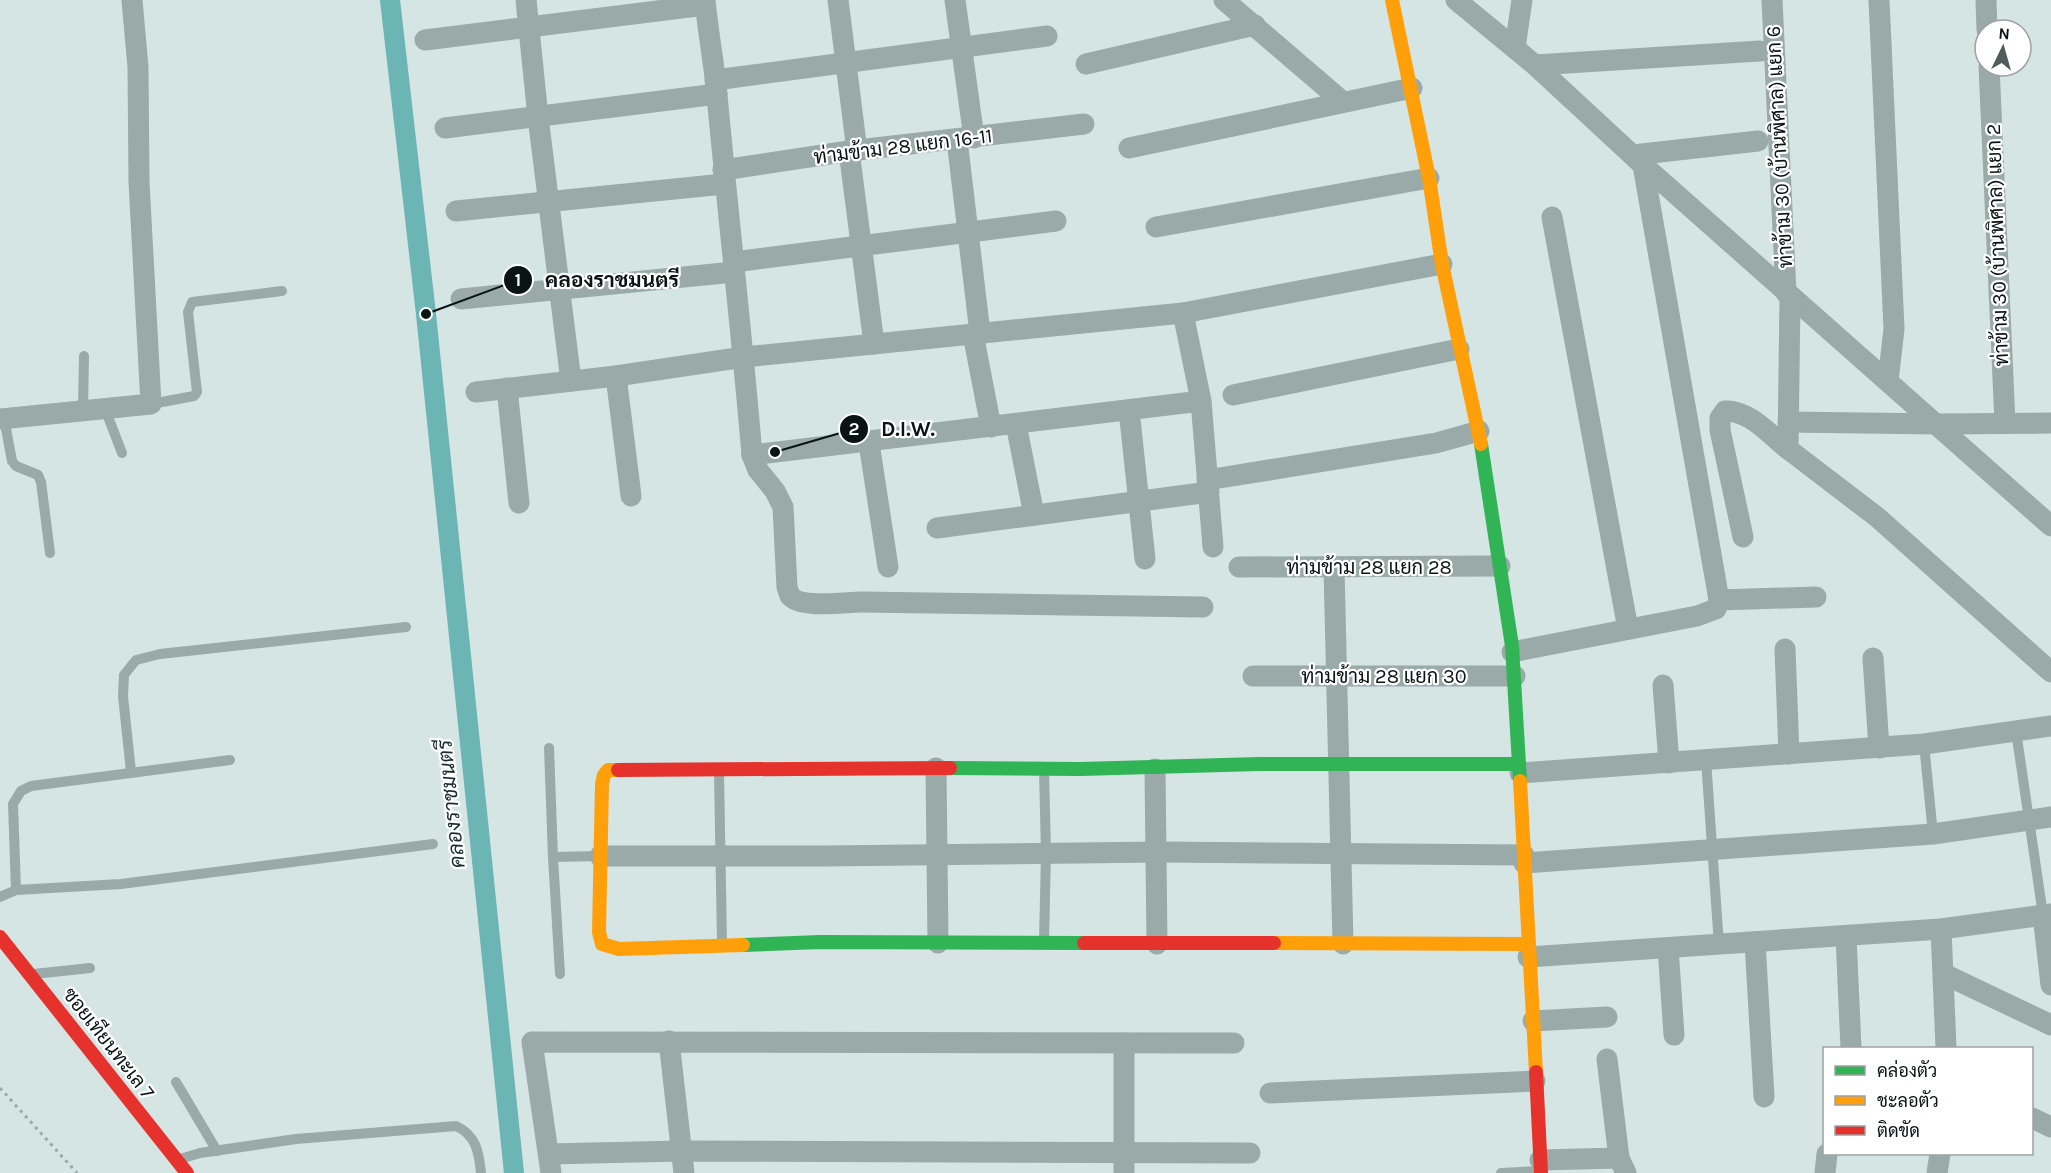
<svg xmlns="http://www.w3.org/2000/svg" width="2051" height="1173" font-family="Karla,Sarabun,sans-serif">
<rect width="100%" height="100%" fill="#d4e5e4"/>
<g fill="none" stroke-linecap="round" stroke-linejoin="round">
<path stroke="#6cb5b5" stroke-width="20" d="M390,0l36,314 88,859"/>
<path stroke="#99a8a8" stroke-width="3" stroke-dasharray="3 4.5" stroke-linecap="butt" d="M0,1088l77,85"/>
<g stroke="#99aaa9" stroke-width="10">
<path d="M151,404l43,-8 3,-4 -9,-80 4,-10 90,-11"/>
<path d="M105,409l17,44"/>
<path d="M83,411l1,-55"/>
<path d="M4,418l8,43 4,5 22,9 3,7 9,71"/>
<path d="M2016,731l27,184"/>
<path d="M1924,744l9,90"/>
<path d="M549,748l4,109 7,117"/>
<path d="M1706,760l13,185"/>
<path d="M1044,770l2,84 -2,87"/>
<path d="M131,772l-8,-76 1,-21 12,-15 24,-6 246,-27"/>
<path d="M719,772l3,171"/>
<path d="M553,857l47,-1"/>
<path d="M16,890l105,-6 312,-40"/>
<path d="M0,897l16,-7 -3,-86 8,-13 10,-5 199,-26"/>
<path d="M34,974l56,-6"/>
<path d="M176,1082l41,69"/>
<path d="M180,1159l20,-6 96,-14 160,-13c20,9 23,26 25,47"/>
<path d="M1501,1173l39,-2"/>
</g>
<g stroke="#99aaa9" stroke-width="21">
<path d="M526,0l12,117 33,264"/>
<path d="M705,0c3,32 9,63 12,95 11,120 25,240 35,360l6,15 17,21 8,16 4,80c0,1 3,8 3,9 12,13 55,6 71,6l342,5"/>
<path d="M838,0l19,151"/>
<path d="M955,0l19,138"/>
<path d="M1224,0l119,102"/>
<path d="M1456,0l79,65 108,100 408,361"/>
<path d="M1772,0l14,293"/>
<path d="M1879,0l15,329 -6,52"/>
<path d="M1986,0l1,30"/>
<path d="M425,40l280,-35"/>
<path d="M1515,48l7,-48"/>
<path d="M1086,64l169,-39"/>
<path d="M1535,65l225,-14"/>
<path d="M1989,66l16,357"/>
<path d="M715,80l332,-44"/>
<path d="M445,128l272,-34"/>
<path d="M957,140l23,193"/>
<path d="M1129,148l283,-60"/>
<path d="M849,151l25,193"/>
<path d="M1633,155l125,-14"/>
<path d="M723,170l126,-19 235,-27"/>
<path d="M456,211l268,-27"/>
<path d="M1552,217l76,412"/>
<path d="M1156,227l273,-49"/>
<path d="M734,262l322,-41"/>
<path d="M1790,297l-2,152 89,68 174,155"/>
<path d="M461,299l273,-27"/>
<path d="M1183,313l259,-49"/>
<path d="M973,334l18,93"/>
<path d="M616,376l15,120"/>
<path d="M507,388l12,115"/>
<path d="M476,392l140,-16 128,-19 439,-44 18,88 12,146"/>
<path d="M1233,395l226,-46"/>
<path d="M1129,410l16,149"/>
<path d="M0,419l151,-15 -12,-222 -1,-115 -6,-67"/>
<path d="M1788,422l150,2 113,-1"/>
<path d="M1016,424l18,91"/>
<path d="M869,443l19,124"/>
<path d="M752,455l449,-54"/>
<path d="M1207,480l229,-37 43,-12"/>
<path d="M937,528l272,-36"/>
<path d="M1743,537l-23,-107v-12l5,-7c24,-1 44,23 63,38"/>
<path d="M1239,567l261,-1"/>
<path d="M1334,568l9,376"/>
<path d="M1719,600l97,-3"/>
<path d="M1785,649l4,105"/>
<path d="M1512,652l185,-36 19,-7 3,-9 -76,-435"/>
<path d="M1873,658l6,90"/>
<path d="M1253,676h262"/>
<path d="M1663,685l6,78"/>
<path d="M936,768l2,175"/>
<path d="M1155,769l2,175"/>
<path d="M1520,773l404,-29 127,-18"/>
<path d="M600,856h225l334,-4 365,3"/>
<path d="M1524,863l409,-29 118,-17"/>
<path d="M2043,915l8,70"/>
<path d="M1941,929l5,119"/>
<path d="M1846,936l5,112"/>
<path d="M1755,942l9,155"/>
<path d="M1668,948l6,87"/>
<path d="M1528,957l413,-28 110,-15"/>
<path d="M1944,974l107,51"/>
<path d="M1533,1021l74,-4"/>
<path d="M669,1041l15,132"/>
<path d="M1607,1059l12,99 7,15"/>
<path d="M1270,1093l265,-12"/>
<path d="M2032,1118l19,9"/>
<path d="M549,1154l132,-3 569,2"/>
<path d="M1540,1160l79,-2"/>
<path d="M551,1173l-19,-131 702,1"/>
<path d="M1124,1173v-130"/>
<path d="M1825,1173l2,-19"/>
<path d="M1937,1173l3,-19"/>
</g>
<g stroke="#30b455" stroke-width="14">
<path d="M1481,444l31,202 8,135"/>
<path d="M950,768l130,1 179,-5h260"/>
<path d="M743,945l77,-3 264,1"/>
</g>
<g stroke="#ff9f0a" stroke-width="14">
<path d="M1392,0l37,178 13,86 39,180"/>
<path d="M618,770h-10l-4,5 -2,9 -3,148 3,12 17,5 124,-4"/>
<path d="M1520,781l16,291"/>
<path d="M1274,943l254,1"/>
</g>
<g stroke="#e5322d" stroke-width="14">
<path d="M618,770l332,-2"/>
<path d="M0,937l187,236"/>
<path d="M1084,943h190"/>
<path d="M1536,1072l5,101"/>
</g>
</g>
<g text-anchor="middle" stroke-width="4.5" stroke-linejoin="round" paint-order="stroke">
<g font-size="20" fill="#091413" stroke="#fff">
<text transform="translate(903 146) rotate(-7)" y="7">ท่ามข้าม 28 แยก 16-11</text>
<text transform="translate(1779 147) rotate(-93)" y="7">ท่าข้าม 30 (บ้านพิศาล) แยก 6</text>
<text transform="translate(1997 245) rotate(-92)" y="7">ท่าข้าม 30 (บ้านพิศาล) แยก 2</text>
<text x="1369" y="574">ท่ามข้าม 28 แยก 28</text>
<text x="1384" y="683">ท่ามข้าม 28 แยก 30</text>
<text transform="translate(109 1043) rotate(52)" y="7">ซอยเทียนทะเล 7</text>
</g>
<g font-size="21" font-style="italic" fill="#182e2e" stroke="#fff">
<text transform="translate(451 804) rotate(-96)" y="7">คลองราชมนตรี</text>
</g>
</g>
<path fill="none" stroke="#091413" stroke-width="2" d="M426 314L518 280M775 452L854 429"/>
<g fill="#091413" stroke="#fff" stroke-width="2">
<circle cx="426" cy="314" r="6"/>
<circle cx="775" cy="452" r="6"/>
<circle cx="518" cy="280" r="15"/>
<circle cx="854" cy="429" r="15"/>
</g>
<g font-size="18" text-anchor="middle" font-weight="bold" fill="#fff">
<text x="518" y="286">1</text>
<text x="854" y="435">2</text>
</g>
<g font-size="21" text-anchor="middle" font-weight="bold" fill="#091413" stroke="#fff" stroke-width="4.5" stroke-linejoin="round" paint-order="stroke">
<text x="612" y="287">คลองราชมนตรี</text>
<text x="908" y="436">D.I.W.</text>
</g>
<rect x="1823" y="1047" width="210" height="108" fill="#ffffff" stroke="#9da1a1" stroke-width="1.5"/>
<rect x="1835" y="1066" width="30" height="9" fill="#30b455" stroke="#9da1a1" stroke-width="1.5"/>
<text x="1877" y="1077" font-size="18" fill="#091413">คล่องตัว</text>
<rect x="1835" y="1096" width="30" height="9" fill="#ff9f0a" stroke="#9da1a1" stroke-width="1.5"/>
<text x="1877" y="1107" font-size="18" fill="#091413">ชะลอตัว</text>
<rect x="1835" y="1126" width="30" height="9" fill="#e5322d" stroke="#9da1a1" stroke-width="1.5"/>
<text x="1877" y="1137" font-size="18" fill="#091413">ติดขัด</text>
<g transform="translate(2003 48) rotate(5)"><circle r="28" fill="#ffffff" stroke="#9da1a1" stroke-width="1.5"/>
<path d="M0-4.5L10 22L0 15L-10 22Z" fill="#505d5c"/>
<text y="-9" font-size="16" font-weight="bold" text-anchor="middle" fill="#091413">N</text>
</g>
</svg>
